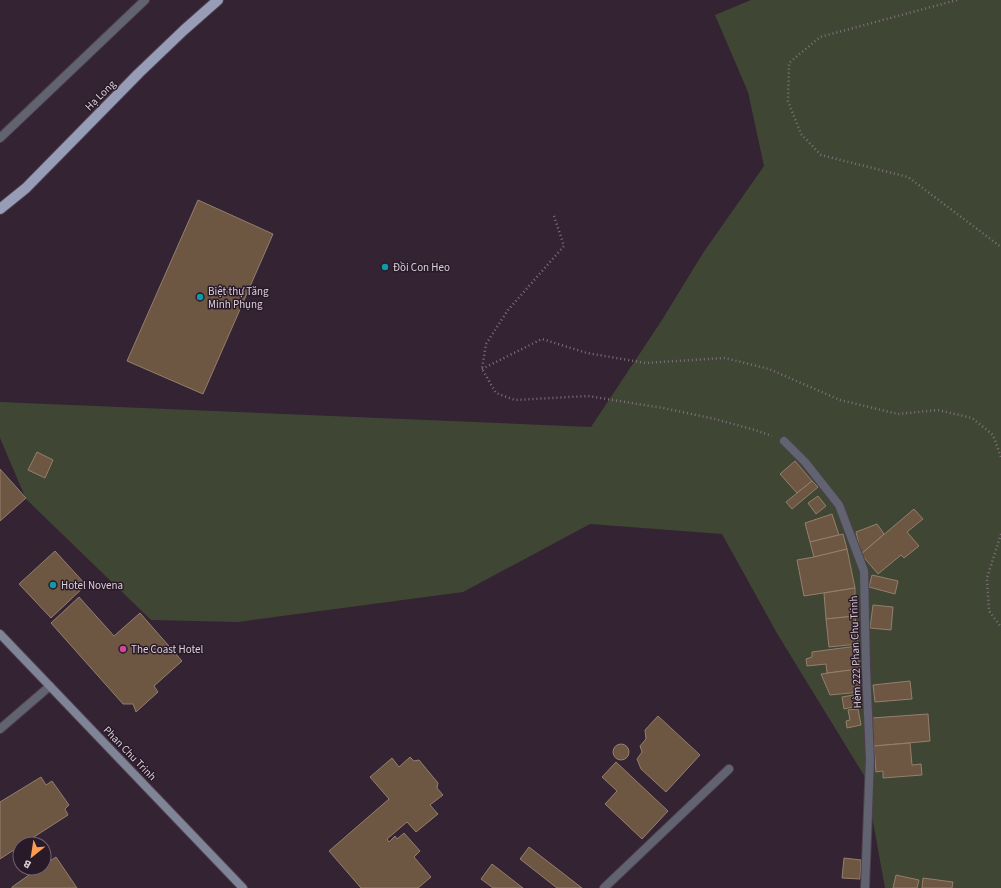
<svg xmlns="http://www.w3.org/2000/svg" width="1001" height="888" font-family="'Source Sans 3',sans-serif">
<rect width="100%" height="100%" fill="#342333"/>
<path fill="#404634" d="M751,0h250v888h-116l-20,-111 -87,-142 -56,-101 -132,-10 -127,68 -225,30 -87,-2 -125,-121 -26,-61v-36l591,25 71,-107 41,-67 61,-87 -16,-74 -33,-77z"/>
<g fill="#6e5742" stroke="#937f6c">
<path d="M198,200l75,34 -70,160 -76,-33z"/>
<path d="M37,452l16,8 -8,18 -17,-8z"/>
<path d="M795,461l17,20 -15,12 -17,-19z"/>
<path d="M0,469l26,29 -26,23z"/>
<path d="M812,481l6,6 -26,22 -6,-7z"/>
<path d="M818,496l8,10 -10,8 -8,-11z"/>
<path d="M914,509l9,10 -16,13 12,14 -15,12 -3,-3 -23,19 -17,-20z"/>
<path d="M832,514l7,21 -29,7 -5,-19z"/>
<path d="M877,524l7,10 -23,20 -5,-22z"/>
<path d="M843,534l4,15 -33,8 -4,-15z"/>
<path d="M847,549l8,39 -51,8 -7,-36 17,-3z"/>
<path d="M55,551l31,34 -35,33 -32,-34z"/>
<path d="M872,575l26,6 -3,13 -26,-7z"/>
<path d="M855,588v28l-29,3 -2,-26z"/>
<path d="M79,597l35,39 26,-23 42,48 -28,25 4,6 -22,20 -3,-8h-10l-72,-81z"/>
<path d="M873,605l20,2 -2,23 -21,-2z"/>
<path d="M855,616l3,28 -29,3 -3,-28z"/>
<path d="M857,646l3,23 -33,4 -1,-9 -19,2 -1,-7 6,-2v-5z"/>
<path d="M858,669l2,23 -30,3 -9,-21z"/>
<path d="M910,681l2,18 -37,3 -2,-17z"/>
<path d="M859,694l2,6 -6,2 2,4 -13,3 -2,-12z"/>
<path d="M858,709l3,16 -14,3 -1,-7 4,-1 -2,-10z"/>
<path d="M928,714l2,27 -56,5 -2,-28z"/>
<path d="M658,716l42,39 -34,37 -25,-23 -4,-10 5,-7 -2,-6 6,-7 -1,-9z"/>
<path d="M910,743l2,22 9,-1 1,11 -39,3v-7l-7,1 -2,-26z"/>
<circle cx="621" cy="752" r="8"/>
<path d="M410,757l4,4 5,-1 19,23 -1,5 6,7 -13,10 8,9 -22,18 -9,-10 -20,17 2,3 6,-6 2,3 7,-6 16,18 -6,6 17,20 -13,11h-57l-32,-37 60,-52 -19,-22 22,-19 7,9z"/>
<path d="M616,762l52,49 -26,28 -37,-35 12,-13 -15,-14z"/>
<path d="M41,777l5,8 6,-4 17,24 -4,4 3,6 -45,29h-3v2l-20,13v-57z"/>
<path d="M529,847l53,41h-25l-37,-29z"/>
<path d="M56,857l21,31h-65v-1l27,-19h5v-3z"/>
<path d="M844,858l17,2 -1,19 -18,-1z"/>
<path d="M492,864l31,24h-30l-12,-9z"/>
<path d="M896,875l23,5 -2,8h-24z"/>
<path d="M923,878l30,4 -1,6h-30z"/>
</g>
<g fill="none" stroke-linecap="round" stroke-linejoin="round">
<defs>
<g id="lane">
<path d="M0,138l145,-138"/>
<path d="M604,888l125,-119"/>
</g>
<g id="street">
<path d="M784,441l21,21 34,43 25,66 2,97 4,91 -5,129"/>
<path d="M0,729l50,-43"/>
</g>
<path id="secondary" d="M0,634l243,254"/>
<path id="primary" d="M0,209l26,-21 113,-115 45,-43 34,-30"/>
</defs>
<use href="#lane" stroke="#4f3f4e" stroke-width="10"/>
<use href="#street" stroke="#4f3f4e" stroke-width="10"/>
<use href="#secondary" stroke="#4f3f4e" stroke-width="10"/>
<use href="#primary" stroke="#4f3f4e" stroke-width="12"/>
<g stroke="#7f717e" stroke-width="2.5" stroke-dasharray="1 3" stroke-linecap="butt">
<path d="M957,0l-137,37 -31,26 -1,38 13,33 20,21 87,22 93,70"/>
<path d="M554,216l10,30 -56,64 -22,34 -4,25 14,24 19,7 73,-4 75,12 52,11 40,11 17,6"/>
<path d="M482,369l60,-30 45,14 59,10 79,-5 44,11 71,31 58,14 40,-4 34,8 21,17 8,22"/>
<path d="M1001,534l-14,44 2,33 12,16"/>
</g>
<use href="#lane" stroke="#616370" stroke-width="8"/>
<use href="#street" stroke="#616370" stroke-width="8"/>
<use href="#secondary" stroke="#7f8497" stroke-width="8"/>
<use href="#primary" stroke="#979db6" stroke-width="10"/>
</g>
<g fill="#0f9aa8" stroke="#291a29" stroke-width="1.5">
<circle cx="385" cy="267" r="4"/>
<circle cx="200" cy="297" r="4"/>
<circle cx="53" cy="585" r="4"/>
</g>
<circle fill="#d1479c" stroke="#291a29" stroke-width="1.5" cx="123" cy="649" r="4"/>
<g text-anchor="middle" stroke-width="3" stroke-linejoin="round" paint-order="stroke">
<g font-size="11" fill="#dbd0da" stroke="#291a29">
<text transform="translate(100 95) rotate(-45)" y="4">Hạ Long</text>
<text transform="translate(855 652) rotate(-92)" y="4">Hẻm 222 Phan Chu Trinh</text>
<text transform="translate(130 753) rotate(46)" y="4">Phan Chu Trinh</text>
</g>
<g font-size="11" fill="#dbd0da" stroke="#291a29" text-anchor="start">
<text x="393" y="271">Đồi Con Heo</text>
<text x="208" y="295">Biệt thự Tăng<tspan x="208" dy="13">Minh Phụng</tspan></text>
<text x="61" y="589">Hotel Novena</text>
<text x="131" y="653">The Coast Hotel</text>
</g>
</g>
<g transform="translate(32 856) rotate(210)"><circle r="19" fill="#291a29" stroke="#706370"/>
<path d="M0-3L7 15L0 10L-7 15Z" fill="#fb9e50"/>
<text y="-6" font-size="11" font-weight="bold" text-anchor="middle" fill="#dbd0da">B</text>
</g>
</svg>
